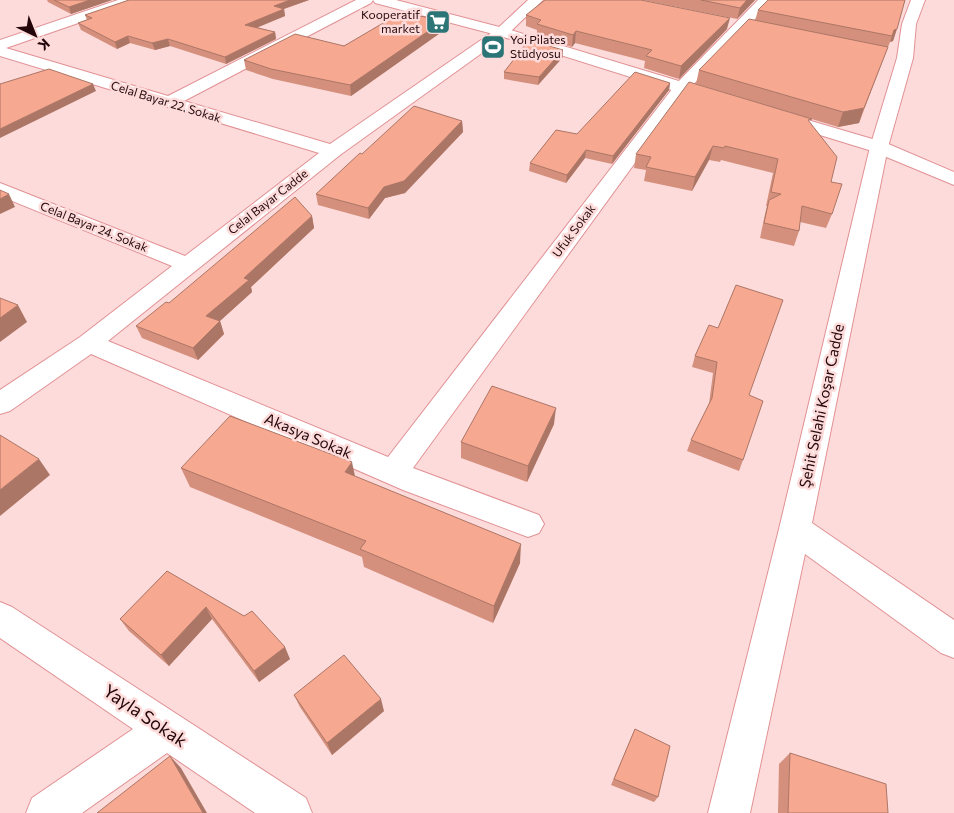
<svg xmlns="http://www.w3.org/2000/svg" width="954" height="813" font-family="Commissioner,sans-serif">
<rect width="100%" height="100%" fill="#fedbdb"/>
<g fill="none" stroke-linecap="round" stroke-linejoin="round">
<defs>
<g id="street">
<path d="M118,0h20l-2,3 -130,45 162,48 188,-96h17l-2,3 -187,98 146,43 167,-115 31,-29h15l-36,35 -167,120 -232,186 280,116 288,-373 82,-84h15l-85,90 -275,378 126,47 5,9 -5,9 -11,4 -125,-47 -312,-136 -81,57 -10,3v-24l80,-53 92,-71 -172,-70v-13l185,73 134,-103 -319,-97v-16z"/>
<path d="M911,0h14l-9,24 -3,34 -25,89 -76,376 142,97v38l-13,-5 -136,-99 -55,259h-42l71,-284 91,-382 27,-89 5,-34z"/>
<path d="M0,602l12,5 294,191 6,15h-57l-88,-60 -85,60h-56l6,-15 101,-69 -133,-91z"/>
</g>
<g id="secondary">
<path d="M373,0h23l111,29 218,66 2,4 -2,4h-12l-216,-68 -122,-32z"/>
<path d="M777,111l109,32 68,29v13l-82,-34 -101,-31 -3,-4 3,-4z"/>
</g>
</defs>
<use href="#street" stroke="#e19194" stroke-width="2"/>
<use href="#secondary" stroke="#e19194" stroke-width="2"/>
<use href="#street" fill="#fff" fill-rule="evenodd"/>
<use href="#secondary" fill="#fff" fill-rule="evenodd"/>
</g>
<g fill="#d4907d">
<path d="M47,0h65l-41,14 -23,-12z"/>
<path d="M129,0h180l-25,9 1,7 -29,11 19,5 1,7 -50,25 -56,-18 -15,4 -25,-7 -13,6 -36,-19 -3,-7 9,-3 -2,-5z"/>
<path d="M643,0h112l-18,19z"/>
<path d="M905,0l-12,41 -3,1 -31,81 -21,4 -142,-43 3,-14 56,-49 3,-11z"/>
<path d="M526,15l201,14 -48,50 -35,-11 1,-7 -70,-18 -3,4 -35,-11v-6l-11,-4z"/>
<path d="M443,31l-92,65 -78,-17 -27,-9 -2,-10z"/>
<path d="M563,50v7l-25,28 -34,-6v-7z"/>
<path d="M670,83l-1,7 -57,74 -27,-6 -19,25 -37,-12 1,-8 47,-29z"/>
<path d="M462,121l1,11 -58,61 -20,5 -16,21 -51,-14 -2,-11 46,-40z"/>
<path d="M810,123l21,59 1,32 -6,14 -26,-6 -1,9 -5,15 -34,-8 5,-24 2,-8h-1l7,-33 -52,-13 -1,2 -11,-2 -17,31 -48,-10 2,-11 -12,-2 2,-14z"/>
<path d="M312,216l2,12 -63,59 1,5 -32,29 4,13 -26,26 -56,-22 -6,-12 33,-23z"/>
<path d="M718,328l31,67 -6,65 -4,11 -52,-20 4,-11 18,-36 4,-31 -21,-6 3,-11z"/>
<path d="M554,424l-27,58 -66,-24v-16z"/>
<path d="M181,468l174,9 165,86 -27,60 -129,-56 -2,-10 -172,-70z"/>
<path d="M167,571l123,88 -31,23 -47,-63 -43,47 -40,-35 -9,-12z"/>
<path d="M294,695l90,16 -52,44 -32,-48z"/>
<path d="M635,729l23,68 -4,5 -43,-17z"/>
<path d="M790,753l98,60h-110l1,-49z"/>
</g>
<g fill="#ac7666">
<path d="M90,0h22l-41,14 -2,-7z"/>
<path d="M290,0h19l-34,12 -1,-6z"/>
<path d="M747,0h8l-18,19 3,-11z"/>
<path d="M284,9l1,7 -38,16 -2,-7z"/>
<path d="M730,18l-3,11 -48,50 2,-13z"/>
<path d="M443,21v10l-92,65 -1,-11z"/>
<path d="M897,29l-4,12 -3,1 4,-12z"/>
<path d="M576,31l-1,12 -3,4 1,-12z"/>
<path d="M275,32l1,7 -50,25 -1,-7z"/>
<path d="M128,36l2,7 -13,6 -2,-7z"/>
<path d="M168,39l2,7 -15,4 -3,-7z"/>
<path d="M563,50v7l-25,28 1,-8z"/>
<path d="M670,83l-1,7 -57,74 1,-8z"/>
<path d="M93,84l3,7 -96,47v-9z"/>
<path d="M864,108l-5,15 -21,4 5,-15z"/>
<path d="M462,121l1,11 -58,61 -20,5 -16,21 -1,-11 16,-21z"/>
<path d="M713,146l-4,14 -17,31 3,-14z"/>
<path d="M586,150l-1,8 -19,25 1,-8z"/>
<path d="M9,194l6,13 -15,7v-15z"/>
<path d="M312,216l2,12 -63,59 1,5 -41,37 -5,-13 38,-38z"/>
<path d="M18,305l9,17 -27,20v-24z"/>
<path d="M220,321l4,13 -26,26 -5,-12z"/>
<path d="M556,408l-2,16 -27,58 1,-16z"/>
<path d="M39,459l11,16 -50,41v-26z"/>
<path d="M352,462l4,19 -11,-9z"/>
<path d="M521,544l-1,19 -27,60 1,-17z"/>
<path d="M206,607l6,12 -43,47 -8,-11z"/>
<path d="M285,647l5,12 -31,23 -5,-11z"/>
<path d="M381,699l3,12 -52,44 -5,-12z"/>
<path d="M170,756l11,12 26,45h-4z"/>
</g>
<g fill="#f6a891" stroke="#ac7666">
<path d="M54,0h36l-21,7z"/>
<path d="M129,0h161l-16,6 10,3 -39,16 30,7 -50,25 -57,-18 -16,4 -24,-7 -13,6 -37,-19 14,-5 -7,-3z"/>
<path d="M545,0h96l89,18 -49,48 -35,-10 6,-6 -76,-19 -3,4 -36,-11 4,-4 -15,-5z"/>
<path d="M701,0h46l-7,8z"/>
<path d="M768,0h137l-8,29 -3,1 -2,6 -134,-26z"/>
<path d="M402,12l41,9 -93,64 -79,-16 -27,-9 51,-26 49,12z"/>
<path d="M749,19l139,28 -24,61 -21,4 -144,-42z"/>
<path d="M529,40l34,10 -24,27 -35,-5z"/>
<path d="M49,69l44,15 -93,45v-45z"/>
<path d="M635,72l35,11 -57,73 -27,-6 -19,25 -37,-12 26,-33 21,4z"/>
<path d="M689,82l123,37 -4,1 29,37 -6,25 11,2 -10,30 -30,-8 -3,25 -35,-8 5,-23 12,-6 -10,-2 7,-33 -53,-13 -1,2 -11,-2 -18,31 -49,-10 5,-10 -15,-3z"/>
<path d="M414,106l48,15 -58,60 -20,6 -16,21 -52,-14 44,-41 2,1z"/>
<path d="M0,190l9,4 -9,5z"/>
<path d="M295,197l17,19 -68,62 5,2 -43,36 14,5 -27,27 -57,-22 30,-24 3,1z"/>
<path d="M736,285l47,15 -34,95 14,6 -20,59 -52,-20 21,-42 5,-36 -22,-6 14,-31 9,3z"/>
<path d="M0,298l18,7 -18,13z"/>
<path d="M492,386l64,22 -28,58 -67,-24z"/>
<path d="M230,416l122,46 -7,10 176,72 -27,62 -134,-57 6,-8 -185,-73z"/>
<path d="M0,435l39,24 -39,31z"/>
<path d="M167,571l77,45 8,-5 33,36 -31,24 -48,-64 -45,48 -41,-36z"/>
<path d="M344,655l37,44 -54,44 -33,-48z"/>
<path d="M635,729l35,17 -12,51 -44,-18z"/>
<path d="M790,753l96,31 2,29h-100z"/>
<path d="M170,756l33,57h-106z"/>
</g>
<defs>
<symbol id="supermarket-square" viewBox="-11 -11 22 22"><rect x="-9" y="-9" width="18" height="18" rx="4" fill="#2b7576" stroke="#fedbdb"/><path d="M-6-5.5h2.5l.6 2H6L4.5 2H-2.5L-4.4-4H-6ZM-1.5 3.2a1.3 1.3 0 1 0 .1 0ZM3 3.2a1.3 1.3 0 1 0 .1 0Z" fill="#fff"/></symbol>
<symbol id="stadium-square" viewBox="-11 -11 22 22"><rect x="-9" y="-9" width="18" height="18" rx="4" fill="#2b7576" stroke="#fedbdb"/><path d="M0-5a6.5 5 0 1 0 0 10a6.5 5 0 1 0 0-10ZM-3.5-1.8h7v3.6h-7Z" fill="#fff"/></symbol>
</defs>
<g fill-rule="evenodd">
<use href="#supermarket-square" x="424" y="8" width="28" height="28"/>
<use href="#stadium-square" x="479" y="33" width="28" height="28"/>
</g>
<g text-anchor="middle" stroke-width="5" stroke-linejoin="round" paint-order="stroke">
<g font-size="12" fill="#220609" stroke="#fedbdb" text-anchor="end">
<text x="420" y="19">Kooperatif<tspan x="420" dy="14">market</tspan></text>
<text x="510" y="44" text-anchor="start">Yoi Pilates<tspan x="510" dy="14">Stüdyosu</tspan></text>
</g>
<g font-size="12" fill="#220609" stroke="#fedbdb">
<text transform="translate(166 102) rotate(17)" y="4">Celal Bayar 22. Sokak</text>
<text transform="translate(268 202) rotate(-38)" y="4">Celal Bayar Cadde</text>
<text transform="translate(94 227) rotate(22)" y="4">Celal Bayar 24. Sokak</text>
<text transform="translate(574 231) rotate(-53)" y="4">Ufuk Sokak</text>
</g>
<g font-size="15" fill="#220609" stroke="#fedbdb">
<text transform="translate(822 406) rotate(-78)" y="5">Şehit Selahi Koşar Cadde</text>
<text transform="translate(308 436) rotate(23)" y="5">Akasya Sokak</text>
</g>
<g font-size="18" fill="#220609" stroke="#fedbdb">
<text transform="translate(145 716) rotate(34)" y="6">Yayla Sokak</text>
</g>
</g>
<g transform="translate(35 35) rotate(137)" stroke="#fedbdb" stroke-width="4" paint-order="stroke">
<path d="M0-4L9 19L0 12L-9 19Z" fill="#220609"/>
<text y="-8" font-size="14" font-weight="bold" text-anchor="middle" fill="#220609">K</text>
</g>
</svg>
